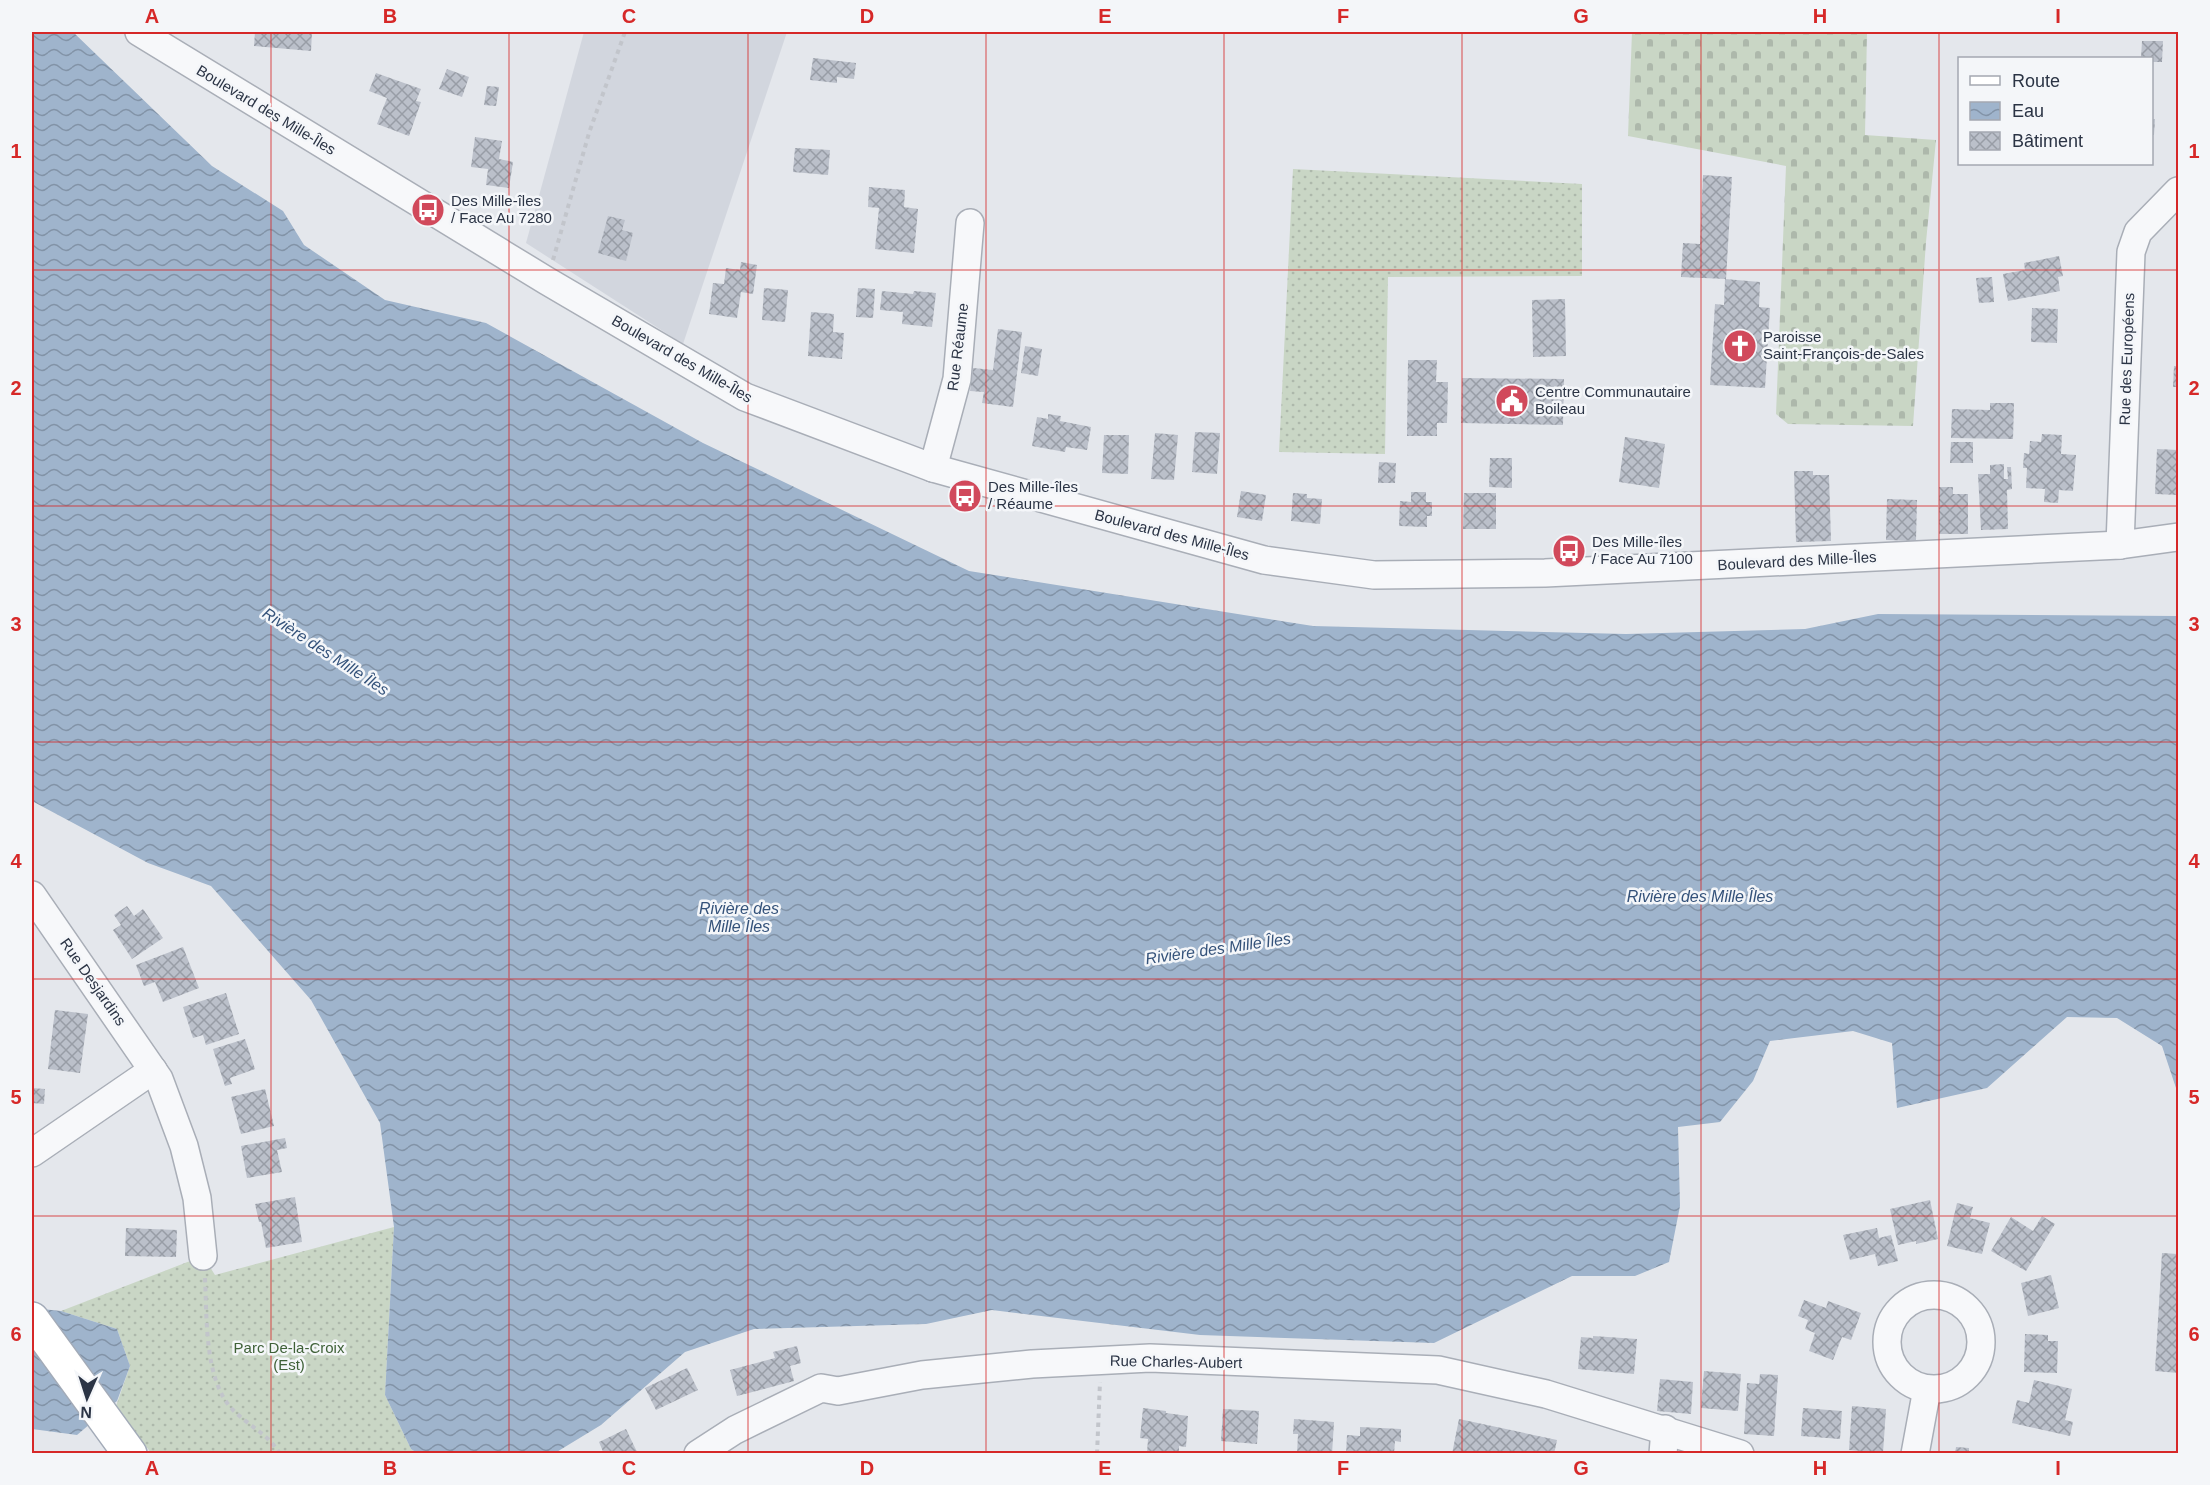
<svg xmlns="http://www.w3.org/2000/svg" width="2210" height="1485" font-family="Arial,sans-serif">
<defs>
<pattern id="grass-dots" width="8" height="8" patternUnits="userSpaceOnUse" patternTransform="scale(1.5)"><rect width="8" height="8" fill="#c9d6c5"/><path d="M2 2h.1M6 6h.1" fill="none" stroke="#adb8ab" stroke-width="1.8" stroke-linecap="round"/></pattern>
<pattern id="cemetery-stones" width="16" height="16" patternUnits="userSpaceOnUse" patternTransform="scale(1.5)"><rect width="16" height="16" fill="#c9d6c5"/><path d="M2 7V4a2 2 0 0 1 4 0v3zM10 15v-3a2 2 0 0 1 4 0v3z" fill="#adb8ab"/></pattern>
<pattern id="water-waves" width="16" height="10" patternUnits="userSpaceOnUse" patternTransform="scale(1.5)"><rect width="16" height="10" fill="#9fb4cc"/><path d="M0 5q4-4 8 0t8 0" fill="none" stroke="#8293a7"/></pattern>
<pattern id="building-cross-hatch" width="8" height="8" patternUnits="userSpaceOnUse" patternTransform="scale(1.5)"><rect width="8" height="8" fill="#bbc0ca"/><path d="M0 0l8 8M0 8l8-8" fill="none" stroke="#989da6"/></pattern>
</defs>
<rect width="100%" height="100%" fill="#e4e7ec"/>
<path fill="#d2d6de" d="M584,32h203l-104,312 -157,-101z"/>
<g fill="url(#grass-dots)">
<path d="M1293,169l289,15v92l-194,1 -3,177 -106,-2z"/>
<path d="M394,1227l-9,168 26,54 6,4h-266l-35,-47 14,-40 -13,-37 -56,-18 142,-55 12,19z"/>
</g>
<path fill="url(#cemetery-stones)" d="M1632,32h235l-2,103 71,5 -10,102 -13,184 -125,-2 -12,-10 10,-248 -158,-30z"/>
<g fill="url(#water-waves)">
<path d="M32,32h41l139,134 71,45 21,34 81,55 101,23 217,120 266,128 344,55 313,8 179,-5 73,-15 300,2v478l-16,-48 -45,-28 -50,-1 -80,71 -90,20 -5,-65 -39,-12 -83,10 -17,40 -33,41 -42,5 2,79 -11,56 -34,14h-63l-138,67 -234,-8 -208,-25 -66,14 -172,5 -69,23 -84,73 -46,28h-138l-6,-4 -26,-54 9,-168 -14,-104 -69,-123 -100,-114 -63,-23 -116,-62z"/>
<path d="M32,1308l29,3 56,18 13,37 -13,35 -40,34 -45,-6z"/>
</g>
<g fill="url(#building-cross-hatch)">
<path d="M255,32h57l-1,19 -57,-5z"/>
<path d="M2142,41h21l-1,21h-10v-4h-11z"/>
<path d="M813,58l43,5 -2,16 -17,-2v6l-27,-3z"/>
<path d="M447,69l22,8 -7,20 -23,-8z"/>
<path d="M376,73l45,16 -5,12 5,1 -12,34 -32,-12 10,-26 -18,-7z"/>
<path d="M487,86l12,1 -3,19 -12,-1z"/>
<path d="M2152,119h3l-1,16h-2z"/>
<path d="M475,137l27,4 -3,18 14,3 -4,26 -23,-3 2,-16 -17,-2z"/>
<path d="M795,148l35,2 -2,25 -35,-3z"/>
<path d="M1703,175l29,2 -6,102 -45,-2 2,-34 17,1z"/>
<path d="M869,187l36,3 -1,17 14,2 -4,44 -39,-4 4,-41 -11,-1z"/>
<path d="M608,216l17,4 -3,10 11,3 -7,28 -28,-8z"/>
<path d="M2059,256l4,20 -5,1 2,14 -52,10 -5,-27 22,-4 -1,-7z"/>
<path d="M741,262l16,3 -4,29 -12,-2 -4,26 -28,-4 4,-31 11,1 2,-16 14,2z"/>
<path d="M1992,277l2,25 -15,1 -3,-25z"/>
<path d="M1725,279l35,3 -1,25 11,1 -5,80 -55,-3 5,-81 9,1z"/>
<path d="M764,288l24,2 -3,32 -23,-2z"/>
<path d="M858,288l17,1 -2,29 -17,-1z"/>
<path d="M882,291l31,3 1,-3 22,2 -4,34 -30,-3 1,-12 -23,-2z"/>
<path d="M1565,299l1,57 -33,1 -1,-57z"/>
<path d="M2032,308l26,1 -1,34 -26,-1z"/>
<path d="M811,312l23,2 -1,18 11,1 -2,26 -34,-3z"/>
<path d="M998,329l24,3 -9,75 -31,-4 2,-11 -14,-1 3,-23 20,2z"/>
<path d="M1025,346l17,3 -4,27 -17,-3z"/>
<path d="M1408,360h29l-1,22h12l-1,41h-10v13h-30z"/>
<path d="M2174,366h4v21h-5z"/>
<path d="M1462,378l102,1 -1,46 -102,-2z"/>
<path d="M1990,403h24l-1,36 -62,-1 1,-29 38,1z"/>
<path d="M1048,414l13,2 -1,5 31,6 -4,23 -21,-3 -1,5 -33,-6 5,-29 11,2z"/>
<path d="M1195,432l25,1 -3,41 -25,-2z"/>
<path d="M1155,433l23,2 -4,45 -23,-1z"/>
<path d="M2042,434l20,1 -1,19 15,1 -3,36 -14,-1 -1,13 -14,-1 1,-13 -19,-1 1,-20h-4l1,-15 5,1 1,-13 11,1z"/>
<path d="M1104,435h25l-1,39 -26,-1z"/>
<path d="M1625,437l40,7 -6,44 -40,-6z"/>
<path d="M1951,442h22v21h-23z"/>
<path d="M2157,449l21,1v45l-23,-1z"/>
<path d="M1490,458h22v30l-23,-1z"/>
<path d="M1379,462l17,1 -1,20h-17z"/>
<path d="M2004,464v15h4l-1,-12h4l1,22 -5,1 1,39 -27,1 -3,-56h12v-9z"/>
<path d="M1794,471h19v4h16l2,66 -35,1z"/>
<path d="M1939,487h14v7h15v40h-29z"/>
<path d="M1241,491l25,4 -4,26 -25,-4z"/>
<path d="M1411,492h15v10h6v14h-5v11l-28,-1 1,-25 11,1z"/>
<path d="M1293,493l14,1v4l15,1 -2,25 -29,-3z"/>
<path d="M1464,493h32v36h-33z"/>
<path d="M1887,499l30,1 -1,41 -30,-1z"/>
<path d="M127,906l7,10 9,-7 20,29 -31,21 -19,-29 8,-5 -7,-10z"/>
<path d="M183,947l16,41 -36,14 -8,-20 -11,4 -8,-21z"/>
<path d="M226,993l13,41 -33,11 -3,-10 -10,3 -10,-31z"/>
<path d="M55,1010l33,4 -8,59 -32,-4z"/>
<path d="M245,1039l10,30 -25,9 2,6 -7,2 -12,-37z"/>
<path d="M32,1088l13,1 -1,15 -12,-1z"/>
<path d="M265,1089l9,37 -33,8 -10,-37z"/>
<path d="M285,1138l2,10 -10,2 5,22 -35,6 -6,-32z"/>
<path d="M295,1197l7,45 -36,6 -5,-26h-2l-4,-18z"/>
<path d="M1930,1200l8,39 -22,5v-3l-18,4 -8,-36z"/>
<path d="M1957,1203l16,4 -3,11 20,5 -8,31 -35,-8z"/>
<path d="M2042,1216l13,8 -29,47 -35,-20 20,-34 22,14z"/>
<path d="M126,1228l51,2 -1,27 -51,-1z"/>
<path d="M1877,1228l2,10 12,-3 7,26 -20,5 -3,-12 -25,6 -7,-25z"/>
<path d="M2162,1253l16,1v119l-23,-2z"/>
<path d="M2051,1275l8,33 -31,8 -7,-33z"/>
<path d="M1804,1300l22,8 2,-7 33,12 -10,27 -9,-3 -9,23 -24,-9 6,-18 -10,-4 3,-9 -10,-4z"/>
<path d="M2025,1334l23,1v6h10l-1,32 -33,-1z"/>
<path d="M1593,1336l44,3 -3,35 -56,-5 3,-32 12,1z"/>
<path d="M797,1346l4,17 -11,3 4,15 -57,15 -7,-26 45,-12 -2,-6z"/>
<path d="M687,1368l11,22 -42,20 -11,-22z"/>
<path d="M1704,1371l37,3 -3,37 -37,-3z"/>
<path d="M1760,1374l18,1 -4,61 -30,-2 3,-51 12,1z"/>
<path d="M1660,1379l33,3 -2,32 -34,-3z"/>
<path d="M2034,1380l38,9 -7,31 8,2 -3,14 -58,-13 5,-23 12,3z"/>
<path d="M1852,1406l34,3 -3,44 -34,-3z"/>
<path d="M1143,1408l23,3v2l22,3 -2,31 -7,-1v8l-32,-1 1,-14 -8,-1z"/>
<path d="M1803,1408l39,3 -2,28 -39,-3z"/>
<path d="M1223,1409l36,2 -2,33 -36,-3z"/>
<path d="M1294,1419l40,3 -2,32h-35l1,-20h-5z"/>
<path d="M1459,1419l98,21 -3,14h-102z"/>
<path d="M1360,1427l41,2v13l-6,-1 -1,13h-48l1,-19 13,1z"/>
<path d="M626,1429l12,25h-34l-5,-12z"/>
<path d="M1956,1447l13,1v6h-14z"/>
</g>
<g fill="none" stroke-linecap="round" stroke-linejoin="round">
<defs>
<g id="minor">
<path d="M139,32l408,249 198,116 188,71 331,92 110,15 171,-2 575,-28 58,-8"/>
<path d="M933,468l24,-89 13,-156"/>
<path d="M2120,545l11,-293 7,-20 40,-41"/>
<path d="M32,895l127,184 25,67 13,52 6,58"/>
<path d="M32,1153l121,-83"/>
<circle cx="1934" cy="1342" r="47"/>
<path d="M698,1454l37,-24 86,-42 17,3 84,-16 110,-11 118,-6 288,12 108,24 194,60"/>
<path d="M1663,1454l2,-25"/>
<path d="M1915,1454l12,-65"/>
</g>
<path id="major" d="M32,1319l98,135"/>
</defs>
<use href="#minor" stroke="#a9aeb7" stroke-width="30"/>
<use href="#major" stroke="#a3abb8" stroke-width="36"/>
<g stroke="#c2c5cb" stroke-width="4" stroke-dasharray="4.5 4.5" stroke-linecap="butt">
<path d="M553,260l36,-127 36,-101"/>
<path d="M205,1278c2,39 -1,103 28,132 16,16 35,24 47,44"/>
<path d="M1097,1454l3,-72"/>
</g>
<use href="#minor" stroke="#f7f8fa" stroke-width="27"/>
<use href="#major" stroke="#fff" stroke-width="33"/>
</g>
<path fill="none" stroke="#d62828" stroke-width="1.5" stroke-opacity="0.55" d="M271,32v1422M509,32v1422M748,32v1422M986,32v1422M1224,32v1422M1462,32v1422M1701,32v1422M1939,32v1422M32,270h2146M32,506h2146M32,742h2146M32,979h2146M32,1216h2146"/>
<defs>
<symbol id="bus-disc" viewBox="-11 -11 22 22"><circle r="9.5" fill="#d1495b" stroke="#f4f6f9"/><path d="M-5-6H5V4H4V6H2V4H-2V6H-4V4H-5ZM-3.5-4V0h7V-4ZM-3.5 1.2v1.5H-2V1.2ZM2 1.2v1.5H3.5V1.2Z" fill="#fff"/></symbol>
<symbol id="church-disc" viewBox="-11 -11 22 22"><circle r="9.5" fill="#d1495b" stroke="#f4f6f9"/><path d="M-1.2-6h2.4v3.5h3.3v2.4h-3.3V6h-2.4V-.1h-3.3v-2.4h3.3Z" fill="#fff"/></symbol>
<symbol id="civic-disc" viewBox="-11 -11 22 22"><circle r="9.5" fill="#d1495b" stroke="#f4f6f9"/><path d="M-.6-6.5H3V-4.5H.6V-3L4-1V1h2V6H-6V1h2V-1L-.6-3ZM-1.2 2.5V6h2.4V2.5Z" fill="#fff"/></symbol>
</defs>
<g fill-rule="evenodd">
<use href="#bus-disc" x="409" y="191" width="38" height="38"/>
<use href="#church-disc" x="1721" y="327" width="38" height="38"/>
<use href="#civic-disc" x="1493" y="382" width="38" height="38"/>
<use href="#bus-disc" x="946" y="477" width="38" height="38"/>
<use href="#bus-disc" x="1550" y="532" width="38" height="38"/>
</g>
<g text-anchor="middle" stroke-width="5" stroke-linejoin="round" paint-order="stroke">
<g font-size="15" fill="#2b3445" stroke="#f4f6f9">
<text transform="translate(266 110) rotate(31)" y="5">Boulevard des Mille-Îles</text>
<text transform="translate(958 347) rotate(-83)" y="5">Rue Réaume</text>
<text transform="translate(682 359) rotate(30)" y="5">Boulevard des Mille-Îles</text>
<text transform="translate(2127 359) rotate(-88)" y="5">Rue des Européens</text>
<text transform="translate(1172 535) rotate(15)" y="5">Boulevard des Mille-Îles</text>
<text transform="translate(1797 561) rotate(-3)" y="5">Boulevard des Mille-Îles</text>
<text transform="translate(93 982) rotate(55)" y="5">Rue Desjardins</text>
<text transform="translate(1176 1362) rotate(1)" y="5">Rue Charles-Aubert</text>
</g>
<g font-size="15" fill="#2b3445" stroke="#f4f6f9" text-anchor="start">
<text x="451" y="206">Des Mille-îles<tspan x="451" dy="17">/ Face Au 7280</tspan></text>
<text x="1763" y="342">Paroisse<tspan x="1763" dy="17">Saint-François-de-Sales</tspan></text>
<text x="1535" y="397">Centre Communautaire<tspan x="1535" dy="17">Boileau</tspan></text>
<text x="988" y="492">Des Mille-îles<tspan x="988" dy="17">/ Réaume</tspan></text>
<text x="1592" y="547">Des Mille-îles<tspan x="1592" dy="17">/ Face Au 7100</tspan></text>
</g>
<g font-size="15" fill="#3f6138" stroke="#f4f6f9">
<text x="289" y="1353">Parc De-la-Croix<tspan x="289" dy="17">(Est)</tspan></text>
</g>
<g font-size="16" font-style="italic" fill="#34527a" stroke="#f4f6f9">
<text transform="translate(326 651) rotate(33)" y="6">Rivière des Mille Îles</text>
<text x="1700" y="902">Rivière des Mille Îles</text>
<text x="739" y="914">Rivière des<tspan x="739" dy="18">Mille Îles</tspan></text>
<text transform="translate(1218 948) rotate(-8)" y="6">Rivière des Mille Îles</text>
</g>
</g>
<rect width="2210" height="1485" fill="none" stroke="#f4f6f9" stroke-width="66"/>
<rect x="1958" y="57" width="195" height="108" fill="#f4f6f9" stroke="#a4a8b1" stroke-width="1.5"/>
<rect x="1970" y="76" width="30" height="9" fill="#ffffff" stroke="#a4a8b1" stroke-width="1.5"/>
<text x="2012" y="87" font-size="18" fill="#2b3445">Route</text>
<rect x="1970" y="102" width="30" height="18" fill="url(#water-waves)" stroke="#a4a8b1" stroke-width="1.5"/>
<text x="2012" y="117" font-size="18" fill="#2b3445">Eau</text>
<rect x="1970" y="132" width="30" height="18" fill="url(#building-cross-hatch)" stroke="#a4a8b1" stroke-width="1.5"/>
<text x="2012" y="147" font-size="18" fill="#2b3445">Bâtiment</text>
<g transform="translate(87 1398) rotate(183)" stroke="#f4f6f9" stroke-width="4.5" paint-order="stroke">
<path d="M0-4.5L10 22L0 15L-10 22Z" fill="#2b3445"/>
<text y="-9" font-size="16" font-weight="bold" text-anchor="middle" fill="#2b3445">N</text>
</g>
<rect x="33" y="33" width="2144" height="1419" fill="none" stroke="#d62828" stroke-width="2"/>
<g font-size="20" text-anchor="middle" font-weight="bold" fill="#d62828">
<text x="152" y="23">A</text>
<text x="390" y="23">B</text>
<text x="629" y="23">C</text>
<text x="867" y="23">D</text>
<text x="1105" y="23">E</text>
<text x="1343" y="23">F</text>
<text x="1581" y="23">G</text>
<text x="1820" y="23">H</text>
<text x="2058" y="23">I</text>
<text x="16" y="158">1</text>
<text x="2194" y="158">1</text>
<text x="16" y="395">2</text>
<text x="2194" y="395">2</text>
<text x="16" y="631">3</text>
<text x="2194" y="631">3</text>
<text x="16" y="868">4</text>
<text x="2194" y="868">4</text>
<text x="16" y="1104">5</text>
<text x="2194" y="1104">5</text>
<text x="16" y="1341">6</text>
<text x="2194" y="1341">6</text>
<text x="152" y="1475">A</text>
<text x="390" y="1475">B</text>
<text x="629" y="1475">C</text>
<text x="867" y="1475">D</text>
<text x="1105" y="1475">E</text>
<text x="1343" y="1475">F</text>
<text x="1581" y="1475">G</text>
<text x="1820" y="1475">H</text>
<text x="2058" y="1475">I</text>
</g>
</svg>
